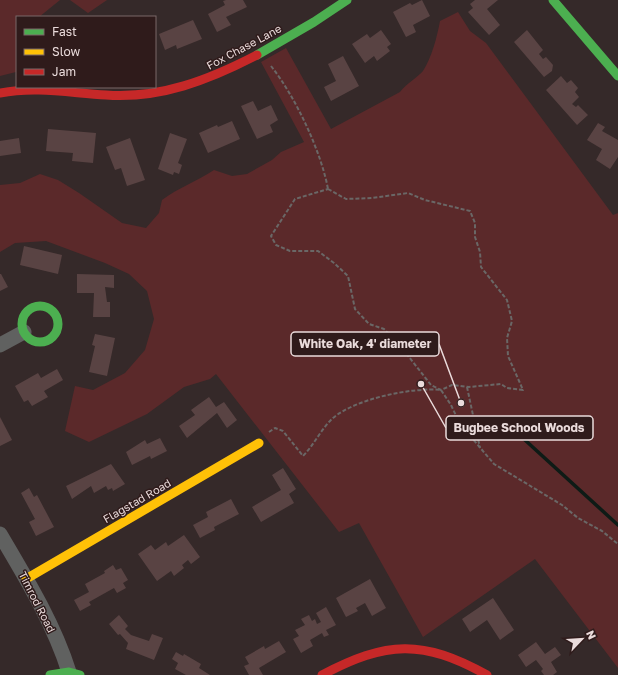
<svg xmlns="http://www.w3.org/2000/svg" width="618" height="675" font-family="'Golos Text',sans-serif">
<rect width="100%" height="100%" fill="#352929"/>
<g fill="#5b292a">
<path d="M0,0h60l-21,17h-22v53l-1,2 -16,4z"/>
<path d="M70,0h37l-19,13z"/>
<path d="M458,12l12,19 16,12 127,172 5,-2v455l-83,-109 -112,78 -64,-114 -20,9 -123,-158 -6,5 -26,8 -37,27 -58,28 -24,-11 10,-45 18,4 32,-17 20,-23 9,-31 -7,-28 -18,-17 -24,-11 -59,-22 -31,2 -15,9v-67l20,-2 20,-9 18,6 21,13 43,30 24,5 13,-15 3,-13c16,-12 35,-19 52,-30l18,6 15,-2 25,-14 9,-8 23,-10 -43,-80 25,-14 45,81 69,-37c7,-9 18,-15 23,-21 9,-14 14,-34 17,-50z"/>
</g>
<g fill="none" stroke-linecap="round" stroke-linejoin="round">
<path stroke="#0e1b16" stroke-width="3.5" d="M514,430l104,95"/>
</g>
<g fill="#594343">
<path d="M226,0h17l4,7 -21,10 5,8 -14,7 -9,-18 17,-9 -2,-4z"/>
<path d="M422,0l8,16 -17,9 3,7 -10,5 -13,-25 17,-9 2,2z"/>
<path d="M475,0h23l-11,9 13,16 -11,10 -21,-23 5,-4 -3,-4z"/>
<path d="M193,20l9,19 -25,10 -1,-4 -11,5 -6,-16z"/>
<path d="M381,30l10,14 -4,3 3,4 -13,10 -3,-5 -9,7 -13,-19 15,-10 3,4z"/>
<path d="M527,30l16,20 -4,4 4,5 3,-2 7,8 -1,6 -8,6 -30,-35z"/>
<path d="M343,56l16,30 -28,15 -7,-14 12,-6 -8,-17z"/>
<path d="M561,76l6,7 4,-3 7,8 -3,4 4,5 -7,7 4,3 2,-2 10,10 -11,10 -31,-35z"/>
<path d="M253,101l5,10 13,-6 7,15 -8,5 3,7 -16,7 -16,-33z"/>
<path d="M232,121l8,18 -32,14 -9,-20 18,-8 1,2z"/>
<path d="M598,123l7,4 -3,4 16,9v17l-8,12 -14,-9 6,-11 -15,-9z"/>
<path d="M48,129l48,4 -3,30 -21,-2 1,-8 -27,-2z"/>
<path d="M170,133l17,6 -9,24 4,2 -3,9 -5,-2 -1,3 -15,-6z"/>
<path d="M19,138l2,15 -21,3v-15z"/>
<path d="M130,138l15,42 -18,6 -6,-18 -6,2 -9,-23z"/>
<path d="M24,246l38,9 -4,19 -38,-9z"/>
<path d="M0,274h1l7,13 -8,4z"/>
<path d="M77,274l37,1v13l-9,-1 2,15h3v15h-17l1,-24h-17z"/>
<path d="M95,334l20,4 -8,38 -18,-4 6,-26 -3,-1z"/>
<path d="M57,369l6,11 -19,11 4,6 -16,9 -4,-6 -4,2 -9,-16 23,-13 3,5z"/>
<path d="M209,397l7,10 8,-5 13,18 -10,8 -10,-15 -30,25 -8,-12 16,-11 -4,-5z"/>
<path d="M0,417l12,23 -12,6z"/>
<path d="M160,438l7,13 -16,8 -1,-3 -18,9 -6,-13 19,-12 2,4z"/>
<path d="M111,464l14,20 -12,7 -1,-3 -4,2 -2,-4 -12,7 -3,-7 -19,13 -6,-13z"/>
<path d="M283,468l13,21 -7,5 5,9 -33,19 -9,-15 29,-17 -9,-15z"/>
<path d="M29,488l5,9 3,-2 17,32 -18,9 -7,-14 6,-3 -14,-26z"/>
<path d="M231,499l8,15 -25,13 1,3 -15,8 -7,-13 15,-8 -2,-5z"/>
<path d="M184,535l16,22 -9,7 -3,-4 -6,5 2,3 -10,8 -3,-5 -14,10 -19,-27 13,-9 4,5 11,-8 2,4z"/>
<path d="M113,565l3,5 5,-2 7,12 -5,3 3,5 -9,5 -3,-5 -25,14 2,3 -11,6 -6,-11 15,-8 -4,-8 20,-11 -1,-2z"/>
<path d="M370,579l16,29 -14,8 -7,-13 -9,5 2,3 -12,6 -10,-19z"/>
<path d="M493,598l21,32 -14,10 -13,-20 -17,12 -8,-13z"/>
<path d="M326,607l10,18 -10,5 3,5 -5,2 -2,-4 -12,7 3,6 -12,7 -8,-14 6,-3 -4,-6 10,-5 -4,-6 8,-4 3,6 3,-2 2,5 4,-2 -5,-9z"/>
<path d="M119,615l9,11 -3,3 6,6 18,6 3,-7 11,4 -9,22 -28,-11 2,-6 -8,-9 -2,1 -9,-11z"/>
<path d="M279,641l7,11 -27,16 4,7h-14l-5,-9 5,-2 -4,-7 19,-11 1,3z"/>
<path d="M536,642l9,12 10,-7 6,8 -10,7 6,10 -4,3h-9l-3,-4 2,-2 -7,-9 -10,7 -8,-12z"/>
<path d="M176,652l7,4 1,-2 17,10 -2,4 11,7h-24l-11,-6 3,-6 -6,-4z"/>
</g>
<g fill="none" stroke-linecap="round" stroke-linejoin="round">
<g stroke="#6a6766" stroke-width="2" stroke-dasharray="4 2" stroke-linecap="butt">
<path d="M271,66c24,30 50,85 57,123"/>
<path d="M328,189l18,10 26,-1 36,-5 17,7 45,11 5,12v14l5,15 1,15 26,33 5,21 -5,17 1,18 15,34 -16,-2 -6,-4 -32,3 -17,-2 -11,5 -10,-5 -29,-37 -18,-19 -15,-5 -14,-15 -7,-33 -14,-13 -16,-12h-28l-14,-6 -5,-9 24,-37z"/>
<path d="M467,387l13,61"/>
<path d="M269,432l6,-4 8,3 20,25c11,-11 18,-27 30,-38 22,-19 79,-31 108,-28l10,15 9,19 34,40 68,41 16,13 24,13 16,13"/>
</g>
<g stroke="#606160" stroke-width="15">
<path d="M0,345l24,-13"/>
<path d="M0,534c26,44 54,90 69,138"/>
</g>
<g stroke="#4caf50" stroke-width="9">
<path d="M553,0l65,76"/>
<path d="M257,55l57,-33 33,-22"/>
<circle cx="40" cy="324" r="18"/>
<path d="M50,675l19,-3 11,3"/>
</g>
<path stroke="#ffc107" stroke-width="9" d="M26,579l233,-136"/>
<g stroke="#c62828" stroke-width="9">
<path d="M0,93c36,-7 70,0 106,2 54,4 103,-15 151,-40"/>
<path d="M322,675c65,-34 100,-36 165,0"/>
</g>
</g>
<circle fill="#a3807f" cx="461" cy="403" r="4.5"/>
<g text-anchor="middle" stroke-width="3" stroke-linejoin="round" paint-order="stroke">
<g font-size="11" fill="#eadbdb" stroke="#2f1b1b">
<text transform="translate(244 47) rotate(-28)" y="4">Fox Chase Lane</text>
<text transform="translate(137 501) rotate(-30)" y="4">Flagstad Road</text>
<text transform="translate(37 602) rotate(63)" y="4">Timrod Road</text>
</g>
</g>
<path fill="none" stroke="#eadbdb" stroke-width="1.5" d="M461 403L439 344M421 384L446 428"/>
<g fill="#eadbdb" stroke="#2f1b1b" stroke-width="1.5">
<circle cx="461" cy="403" r="4"/>
<circle cx="421" cy="384" r="4"/>
</g>
<g fill="#2f1b1b" stroke="#eadbdb" stroke-width="1.5">
<rect x="291" y="332" width="148" height="24" rx="4"/>
<rect x="446" y="416" width="147" height="24" rx="4"/>
</g>
<g font-size="12" text-anchor="middle" font-weight="bold" fill="#eadbdb">
<text x="365" y="348">White Oak, 4' diameter</text>
<text x="519" y="432">Bugbee School Woods</text>
</g>
<rect x="16" y="16" width="140" height="72" fill="#2f1b1b" stroke="#7a6868"/>
<rect x="24" y="29" width="20" height="6" fill="#4caf50" stroke="#7a6868"/>
<text x="52" y="36" font-size="12" fill="#eadbdb">Fast</text>
<rect x="24" y="49" width="20" height="6" fill="#ffc107" stroke="#7a6868"/>
<text x="52" y="56" font-size="12" fill="#eadbdb">Slow</text>
<rect x="24" y="69" width="20" height="6" fill="#c62828" stroke="#7a6868"/>
<text x="52" y="76" font-size="12" fill="#eadbdb">Jam</text>
<g transform="translate(582 639) rotate(65)" stroke="#2f1b1b" stroke-width="3" paint-order="stroke">
<path d="M0-3L7 15L0 10L-7 15Z" fill="#eadbdb"/>
<text y="-6" font-size="11" font-weight="bold" text-anchor="middle" fill="#eadbdb">N</text>
</g>
</svg>
